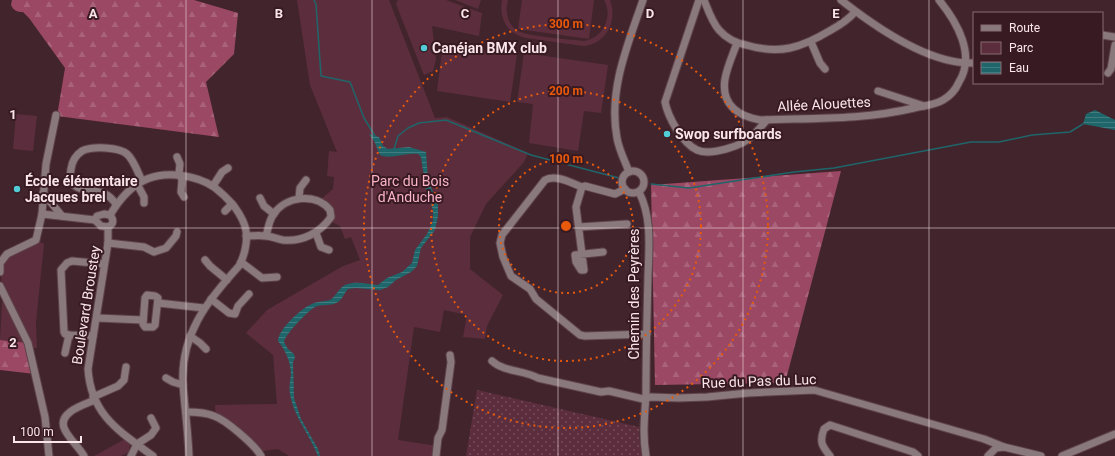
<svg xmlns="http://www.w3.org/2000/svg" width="1115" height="456" font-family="Roboto,sans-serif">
<defs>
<pattern id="forest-firs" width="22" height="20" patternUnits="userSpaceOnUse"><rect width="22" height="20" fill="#9a4863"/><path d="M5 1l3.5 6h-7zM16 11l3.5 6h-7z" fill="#a9627a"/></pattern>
<pattern id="garden-dots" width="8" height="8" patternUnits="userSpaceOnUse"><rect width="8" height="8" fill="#5c2e3d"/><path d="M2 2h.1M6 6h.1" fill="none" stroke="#744c59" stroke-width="1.8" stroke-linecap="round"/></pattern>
<pattern id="water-rules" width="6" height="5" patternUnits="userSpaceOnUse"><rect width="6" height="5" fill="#1f666b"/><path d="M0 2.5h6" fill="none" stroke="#407c80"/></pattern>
</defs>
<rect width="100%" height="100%" fill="#42242d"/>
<g fill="#5c2e3d">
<path d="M297,0h92l46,118 12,-1 81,36 -4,9 -38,42 -16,33v32l33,26 -16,31 -2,13 -22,-2 4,-22 -23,-5 -4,22 -26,-5 -16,113 39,6 -3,10h-145l-11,-7 -23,3 -39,-33 -1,-14 62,-1 -4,-49 -27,-22 21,-23 76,-44 17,-6 -9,-23 -6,2 -5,-13 -10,-5 1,-7 -10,-15 12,-10 1,-12 -7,-1 2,-25 8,1 -27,-67z"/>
<path d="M398,0h48l36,13 -3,23 -47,-10 4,33 -3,12 -9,4 -28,-71z"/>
<path d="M455,0h26l-3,9z"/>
<path d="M502,0h6c-3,10 -1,22 7,29 9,8 55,10 68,12 19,-2 31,-24 21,-41h6c8,20 -4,45 -27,46l-57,-8c-19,-4 -27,-19 -24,-38z"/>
<path d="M522,0h72l-5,39 -71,-10z"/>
<path d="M443,44l74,11 -7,47 -73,-11z"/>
<path d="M524,53l84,12 -7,48 -17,-2 -6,40 -49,-8 4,-39 -16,-2z"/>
<path d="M16,114l21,2 -4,35 -20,-2z"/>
<path d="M36,240l8,4 -8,78 1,26h-8l-2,-5 -27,-3 2,-38 4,-1c-6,-19 -6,-24 -2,-44z"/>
<path d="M125,439l5,4 -1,9 -8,4h-27z"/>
</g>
<g fill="url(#forest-firs)">
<path d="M12,0h182l44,13 -4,41 -28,28 13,55 -162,-21 8,-48 -36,-50 -6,-6c-6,0 -9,-1 -12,-7z"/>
<path d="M841,171l-56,212 -130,2 -4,-200z"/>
<path d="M0,340l28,3 7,31 -35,-4z"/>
</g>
<path fill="url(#garden-dots)" d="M477,390l162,37v10l3,19h-176z"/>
<g fill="url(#water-rules)">
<path d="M1095,110l20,10v10l-32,-6 3,-10z"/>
<path d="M369,134l10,3 4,9 5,3 21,-2 17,5 2,28 10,24v12l-3,14 -14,18 -4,18 -6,6 -15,8 -8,7 -8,3 -24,-2 -8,1c-4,4 -6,12 -12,14 -6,3 -14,1 -21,4 -8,5 -29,26 -31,35l4,7 6,5 1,4 -2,4 1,36 7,21 17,30 2,7h-2c-8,-21 -24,-39 -28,-62 -1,-6 0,-13 1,-19 0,-12 -5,-24 -13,-34 0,-11 23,-33 34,-37 5,-3 12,-2 18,-4 7,-4 9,-14 18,-16 9,-3 21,0 30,1l9,-7 15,-6 10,-9 3,-13 12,-16 6,-13v-11l-7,-20 -5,-33 -3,-3c-12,-2 -28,6 -38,1l-6,-14z"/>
</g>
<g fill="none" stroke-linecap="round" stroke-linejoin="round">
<g stroke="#1f666b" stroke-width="1.5">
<path d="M314,0l2,4 5,72 29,6 14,36 11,18"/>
<path d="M395,149h-1l4,-13 10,-8 11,-5 27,-3 85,35 88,23"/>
<path d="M651,184l38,4 105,-16 40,-4 137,-26h28l33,-7 38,-3 13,-8"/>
</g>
<defs>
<g id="minor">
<path d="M699,0l-34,102c3,15 17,41 32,48 13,6 46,-4 55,-14 6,-5 10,-11 15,-16"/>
<path d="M704,0c4,10 8,22 15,30 7,8 17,13 27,15 34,10 55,3 85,-15 9,-5 17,-10 24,-18"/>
<path d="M841,0c33,26 89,65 133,63"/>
<path d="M1102,35l13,2"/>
<path d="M811,42l9,21 5,6"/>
<path d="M737,43c-4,11 -10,24 -12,36 -4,25 12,37 35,41 52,-2 104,0 154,-12 9,-2 21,-3 29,-8 7,-4 13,-11 16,-18 17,-27 -2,-60 -20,-82"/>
<path d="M1108,73l3,-4 4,-24"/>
<path d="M878,91l46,15"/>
<path d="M177,157l3,7 -1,9 3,7 -1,12 3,5"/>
<circle cx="633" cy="182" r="11"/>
<path d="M629,172c-4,-11 -10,-22 -12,-34 -9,-48 11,-94 26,-138"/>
<path d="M137,184l7,13v6"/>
<path d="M213,186l9,-14 6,-4"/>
<path d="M582,187l-6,20 8,63h-3l-5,-8 -1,-7 28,-3"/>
<path d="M625,189l-10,5 -30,-8 -3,1c-11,-4 -26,-13 -37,-7l-43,55 -2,8 3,14 8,19 19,13 6,10 44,36 5,1 62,-2"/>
<path d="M639,192c13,25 10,56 9,84 -1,39 -2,77 -2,116 -1,24 -4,40 0,64"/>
<path d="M43,193l19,23"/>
<path d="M260,198l4,8 10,8"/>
<path d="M299,198l1,-10 6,-8"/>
<path d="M116,204c-3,-4 -6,-8 -11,-10 -9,-5 -25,-2 -32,-10 -3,-4 -3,-10 -2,-15 1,-7 5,-14 11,-18 10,-5 37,-4 45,3 7,6 11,19 15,27"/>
<path d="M225,211l7,-7"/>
<path d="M42,214l4,-50 10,-49"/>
<path d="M104,214l6,1c4,5 4,9 -2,12l-7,-1 -6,-6 2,-4z"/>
<path d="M110,215c9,-15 20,-29 37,-36 20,-8 49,-4 67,8 8,6 14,12 20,19 5,7 11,16 12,25 2,11 -2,26 -7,35 -32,35 -59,69 -56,119 2,24 5,47 6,71"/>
<path d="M108,227v16l-20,126c3,46 31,62 65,87"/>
<path d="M579,227l48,-3"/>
<path d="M316,233l5,14 8,3"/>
<path d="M246,236c6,0 13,-1 19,0 6,0 12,3 18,4 19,2 37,-7 48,-23l-1,-7c-14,-18 -45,-14 -57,5 -4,6 -5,14 -7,21"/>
<path d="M108,243l36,4 10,5 12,-4 10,-12 1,-4"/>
<path d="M205,260l5,6 17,14"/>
<path d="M241,262l21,16 15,-1"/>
<path d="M0,263l7,-9 29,-14 6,-26 53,6"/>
<path d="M0,265v7"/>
<path d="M0,286l28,57 17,74 4,39"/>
<path d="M147,295l8,1 3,2 -3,27 -2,2h-8l-2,-3 2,-26z"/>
<path d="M211,299l18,14 6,1 3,-8 11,-12"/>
<path d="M158,303l46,5"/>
<path d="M97,318l46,2"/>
<path d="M93,336l-24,-1 -4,-1 -1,-2 -3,-62 6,-7 5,-2 32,3"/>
<path d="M190,336l10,7 6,6"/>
<path d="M65,353l4,-18"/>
<path d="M492,361c12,11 32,9 46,17l63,14 8,-1 34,8 8,-2 27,1 29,-1 41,-4 66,-3 170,49 20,8"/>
<path d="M166,378l7,4 10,3"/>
<path d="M93,397l25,-11 6,-6 2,-13"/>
<path d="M186,412c9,0 19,0 28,4 12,4 41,29 47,40"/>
<path d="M84,456c-5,-9 -14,-16 -19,-26 -9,-17 18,-25 30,-30"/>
<path d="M131,456l6,-12 14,-9 5,-7 -5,-10"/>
<path d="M436,456l2,-18 4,-8 9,-68 -1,-7"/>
<path d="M830,456c-8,-10 -11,-14 -6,-27l6,-4 83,27 5,4"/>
<path d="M988,456l8,-8 8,-1 37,9"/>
<path d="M1062,456l53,-22"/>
</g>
</defs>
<use href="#minor" stroke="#5f434b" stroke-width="9"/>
<use href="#minor" stroke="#89787c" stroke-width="7"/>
</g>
<path fill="none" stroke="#fae5ea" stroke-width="1" stroke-opacity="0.55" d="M186,0v456M372,0v456M558,0v456M743,0v456M929,0v456M0,228h1115"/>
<g fill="none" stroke="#e8590c" stroke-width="2" stroke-dasharray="2 4">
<circle cx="566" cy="226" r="67"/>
<circle cx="566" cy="226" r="135"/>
<circle cx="566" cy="226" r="202"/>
</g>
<g fill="#52ccd6" stroke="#381a23" stroke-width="1.5">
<circle cx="424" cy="48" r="4"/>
<circle cx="667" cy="134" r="4"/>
<circle cx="17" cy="189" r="4"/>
</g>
<g text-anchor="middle" stroke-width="4" stroke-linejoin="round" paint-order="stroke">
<g font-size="14" font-weight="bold" fill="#fae5ea" stroke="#381a23" text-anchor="start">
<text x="432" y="53">Canéjan BMX club</text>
<text x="675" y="139">Swop surfboards</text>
<text x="25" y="186">École élémentaire<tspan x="25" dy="16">Jacques brel</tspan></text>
</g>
<g font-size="14" fill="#fae5ea" stroke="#381a23">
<text transform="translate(824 104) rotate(-3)" y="5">Allée Alouettes</text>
<text transform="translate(634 294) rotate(-90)" y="5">Chemin des Peyrères</text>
<text transform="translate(86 305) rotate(-81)" y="5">Boulevard Broustey</text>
<text transform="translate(759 381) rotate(-2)" y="5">Rue du Pas du Luc</text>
</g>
<g font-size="14" fill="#fbb4c8" stroke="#381a23">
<text x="410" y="186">Parc du Bois<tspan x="410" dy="16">d'Anduche</tspan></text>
</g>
</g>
<g font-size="13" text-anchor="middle" font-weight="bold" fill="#fae5ea" stroke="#381a23" stroke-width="4" stroke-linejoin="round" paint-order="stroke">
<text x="93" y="18">A</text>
<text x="279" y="18">B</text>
<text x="465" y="18">C</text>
<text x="650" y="18">D</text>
<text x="836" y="18">E</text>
<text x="13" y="119">1</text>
<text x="13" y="347">2</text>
</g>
<circle cx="566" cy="226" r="6" fill="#e8590c" stroke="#381a23" stroke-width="2"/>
<g font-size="12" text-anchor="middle" font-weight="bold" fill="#e8590c" stroke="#381a23" stroke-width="4" stroke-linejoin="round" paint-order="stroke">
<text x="566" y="28">300 m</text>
<text x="566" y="95">200 m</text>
<text x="566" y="163">100 m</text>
</g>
<rect x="973" y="12" width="130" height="72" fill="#381a23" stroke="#866b73"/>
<rect x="981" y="25" width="20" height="6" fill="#89787c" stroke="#866b73"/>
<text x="1009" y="32" font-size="12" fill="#fae5ea">Route</text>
<rect x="981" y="42" width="20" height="12" fill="#5c2e3d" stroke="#866b73"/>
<text x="1009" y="52" font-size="12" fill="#fae5ea">Parc</text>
<rect x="981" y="62" width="20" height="12" fill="url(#water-rules)" stroke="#866b73"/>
<text x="1009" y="72" font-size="12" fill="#fae5ea">Eau</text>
<path d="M14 436v6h67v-6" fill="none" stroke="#fae5ea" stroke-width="2"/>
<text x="20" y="436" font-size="12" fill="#fae5ea" stroke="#381a23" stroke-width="3" paint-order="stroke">100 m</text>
</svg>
